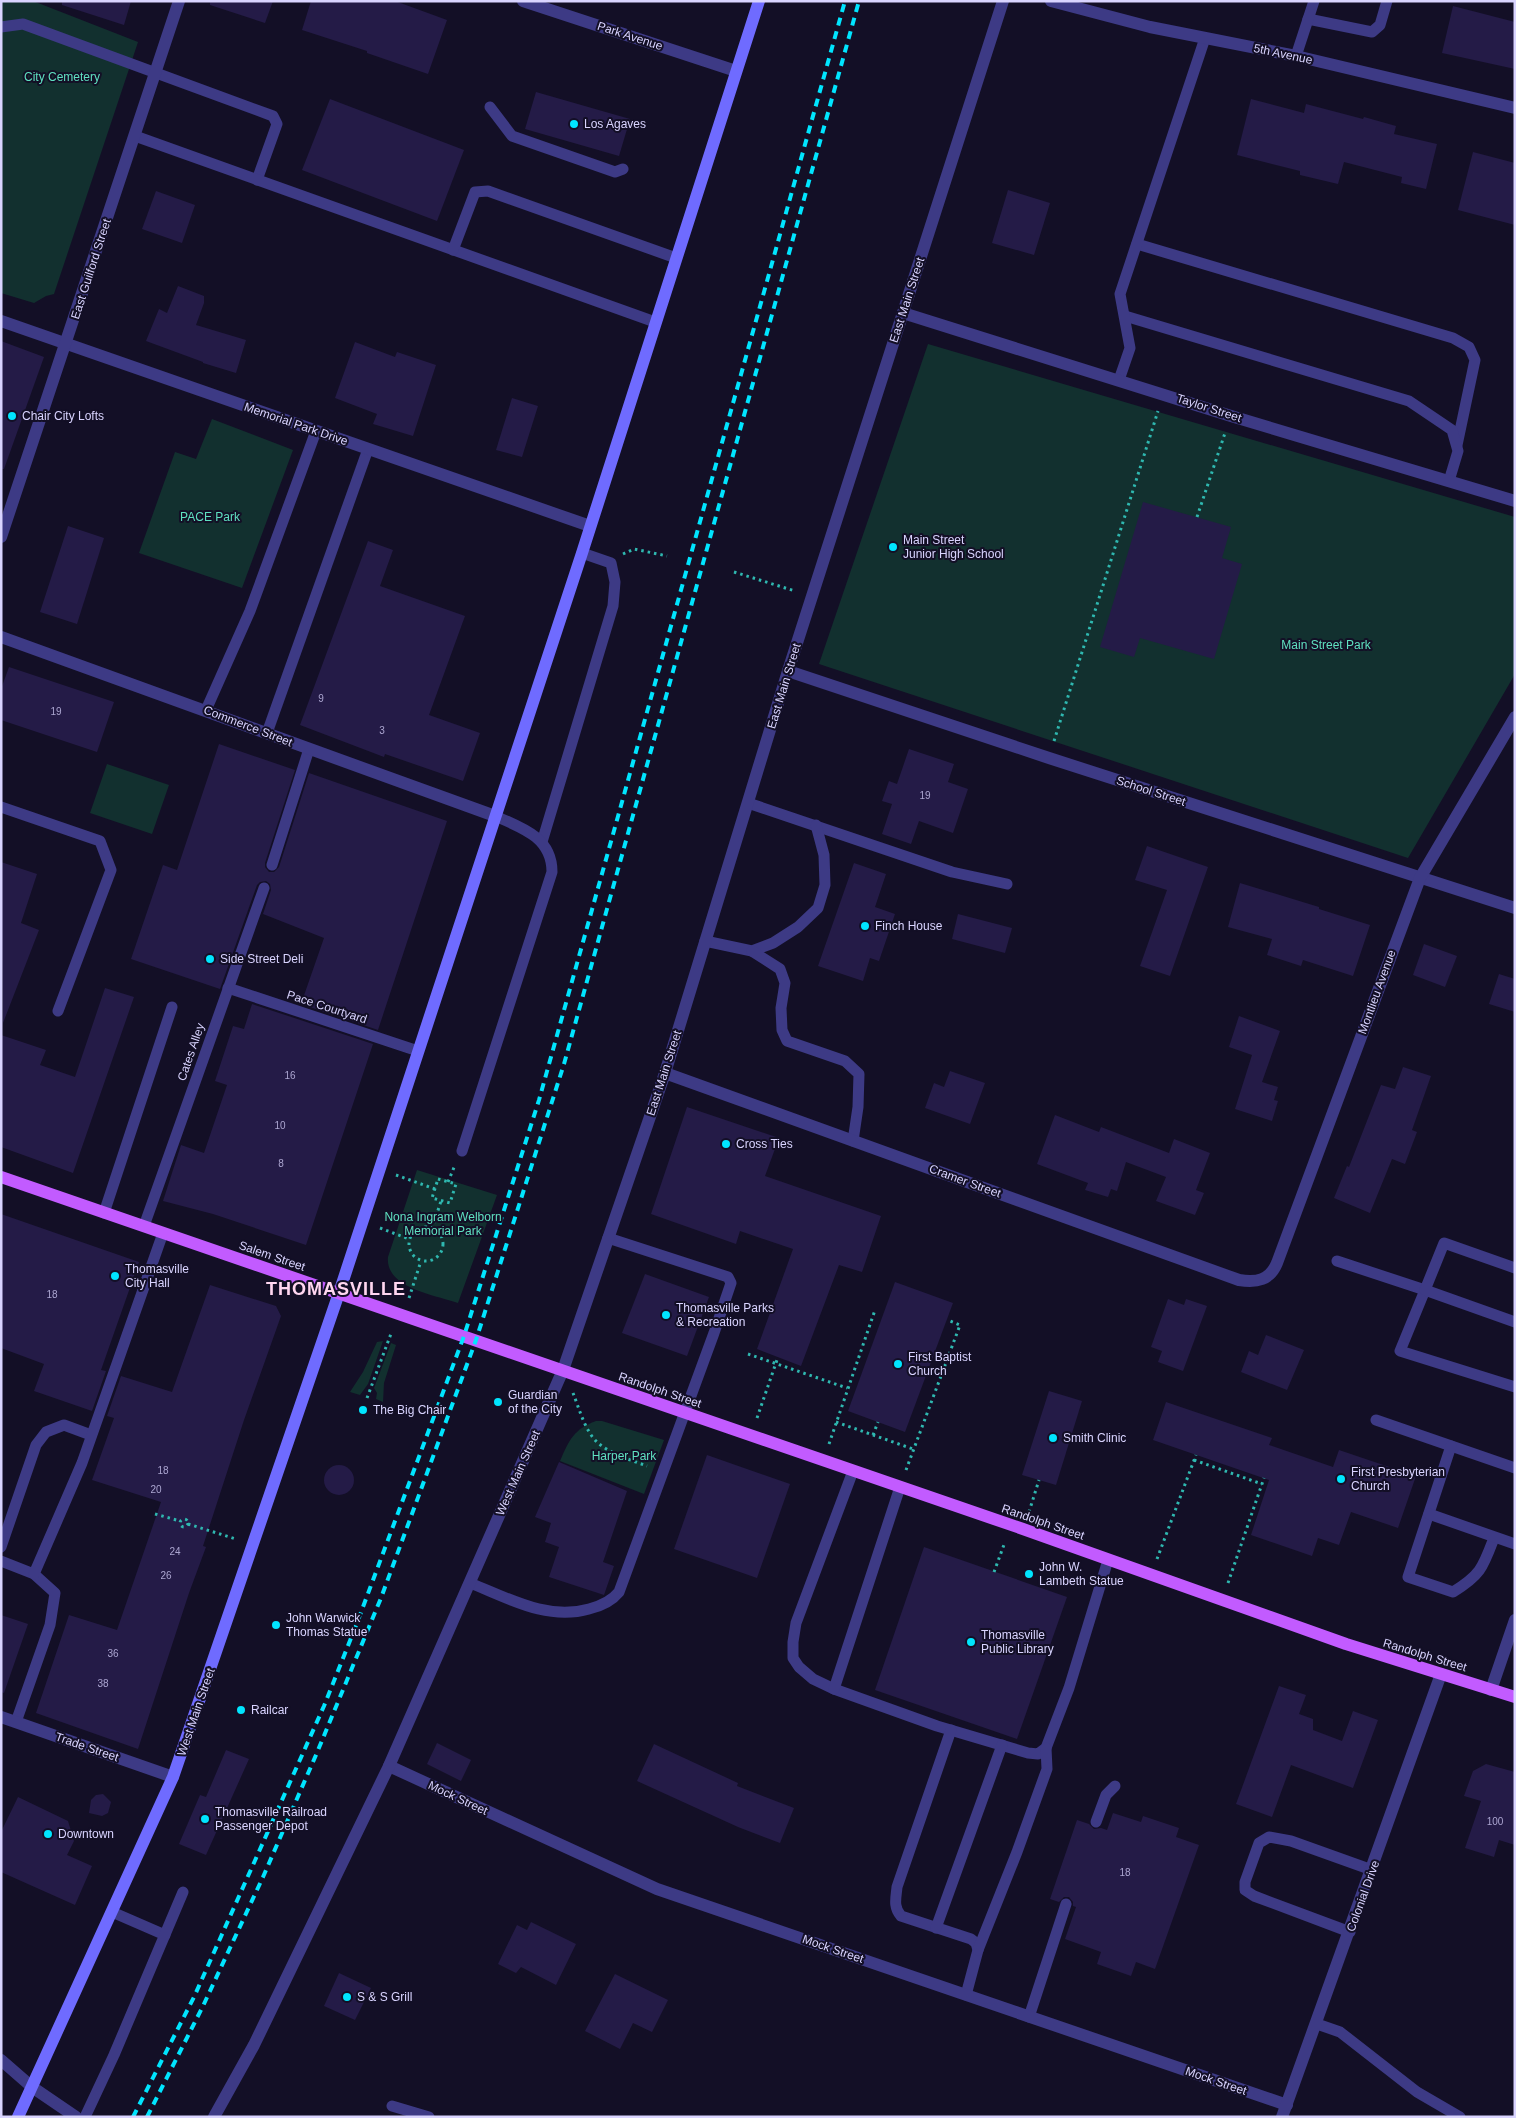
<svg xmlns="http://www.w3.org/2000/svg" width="1516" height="2118" font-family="Arial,sans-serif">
<rect width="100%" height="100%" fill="#130f26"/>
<g fill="#12302f">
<path d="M1,1h32l105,41 -84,252 -8,2 -12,7 -33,-10z"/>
<path d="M928,344l587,173v157l-107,184 -589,-194z"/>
<path d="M212,419l81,31 -51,138 -103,-35 36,-101 21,7z"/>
<path d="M107,764l62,21 -17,49 -62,-21z"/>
<path d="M417,1170l80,25 -39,108c-23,-8 -73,-15 -70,-46z"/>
<path d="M383,1341l-15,43 -8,11 -10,-3 13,-20 14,-30z"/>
<path d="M391,1343l5,2 -12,38 -1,19 -7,-3 1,-6 -3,-5z"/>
<path d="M596,1421h6l62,19 -20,54 -84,-33c9,-21 14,-32 36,-40z"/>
</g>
<g fill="#241b47">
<path d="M62,1h69l-7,24 -62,-20z"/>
<path d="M210,1h63l-8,22 -55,-18z"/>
<path d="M311,1h84l52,19 -19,54 -61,-21v-2l-65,-21z"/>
<path d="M1453,6l62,16v47l-73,-16z"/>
<path d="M536,92l94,27 -11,37 -94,-27z"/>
<path d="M330,99l134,51 -27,71 -135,-51z"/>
<path d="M1251,99l53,14 2,-9 57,15 1,-2 32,9 -2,8 43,10 -11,45 -25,-6 1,-6 -58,-15 -6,22 -38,-9v-4l-63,-16z"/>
<path d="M1473,152l42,11v62l-57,-15z"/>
<path d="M1008,190l42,13 -16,52 -42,-12z"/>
<path d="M156,191l39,14 -13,38 -40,-14z"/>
<path d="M178,286l26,10v7l-8,22 50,15 -10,33 -33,-10v-1l-57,-21 13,-32 8,4z"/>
<path d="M1,341l43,16 -40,112h-3z"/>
<path d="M355,342l40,15 2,-5 39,13 -23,71 -40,-12 4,-10 -42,-16z"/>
<path d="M512,398l26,8 -16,51 -26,-7z"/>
<path d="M1143,502l88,25 -9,31 20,6 -28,95 -74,-21 -6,19 -34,-10z"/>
<path d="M68,526l36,12 -27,86 -37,-12z"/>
<path d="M368,541l25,9 -13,36 85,30 -36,99 51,18 -17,48 -78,-27 -1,3 -84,-32z"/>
<path d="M9,667l105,35 -17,50 -96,-32v-31z"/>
<path d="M219,744l76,26 -30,93v4l4,5h5l5,-5 30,-94 138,48 -69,209 -77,-26 23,-66 -61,-24 8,-24 -1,-6 -4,-3 -6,1 -3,3 -37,104 -89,-30 32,-94 14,5z"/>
<path d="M909,749l45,15 -6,18 20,7 -15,44 -34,-12 -8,23 -29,-10 10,-30 -10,-3 7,-20 8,3z"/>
<path d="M1147,846l61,21 -38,109 -30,-10 27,-76 -32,-10z"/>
<path d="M1,862l36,12 -16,49 18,7 -36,93z"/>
<path d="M854,863l32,11 -11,33 20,7 -16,47 -9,-3 -7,23 -45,-15z"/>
<path d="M1240,883l79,24v2l51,16 -17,51 -50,-16 -2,6 -34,-11 5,-16 -44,-12z"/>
<path d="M958,914l54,14 -7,25 -53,-14z"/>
<path d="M1424,944l33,12 -12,31 -32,-12z"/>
<path d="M1499,974l16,5v33l-26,-8z"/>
<path d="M105,988l29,9 -61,176 -72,-26v-112l45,15 -6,15 35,12z"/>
<path d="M252,1004l121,40 -67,201 -93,-31 -50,-13 18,-56 23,8 23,-68 -12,-4 18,-55 11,3z"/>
<path d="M1239,1016l41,15 -18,51 16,5 -4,13 4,1 -6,20 -37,-12 17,-54 -23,-8z"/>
<path d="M1403,1067l28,9 -19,54 5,2 -12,32 -13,-5 -22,54 -36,-15 13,-32 2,1 32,-82 14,4z"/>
<path d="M950,1071l35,12 -15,41 -45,-16 9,-25 10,4z"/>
<path d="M687,1107l92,31 -14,38 116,40 -19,56 -23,-7 -38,101 -44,-17 36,-100 -53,-18 -4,13 -85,-30z"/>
<path d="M1055,1115l44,17 2,-5 68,26 5,-14 36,14 -14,37 8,3 -9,22 -39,-14 10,-24 -40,-15 -9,29 -6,-2 -3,8 -23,-7 3,-7 -51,-19z"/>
<path d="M1,1214l138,48 -38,108 5,1 -14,40 -58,-20 10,-27 -43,-16z"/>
<path d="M645,1274l64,23 -22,59 -65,-23z"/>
<path d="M895,1282l58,21 -48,129 -57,-21z"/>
<path d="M210,1285l66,21 5,10 -37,104 -41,126 3,1 -17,46 -51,156 -102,-36 33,-98 48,15 44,-128 -69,-22 22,-62 -7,-2 14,-40 51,16z"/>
<path d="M1168,1299l16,6 2,-6 21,7 -24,65 -25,-9 4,-11 -11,-4z"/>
<path d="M1266,1335l38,15 -17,40 -46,-18 8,-21 9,4z"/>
<path d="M1049,1391l33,10 -26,84 -34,-10z"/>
<path d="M1166,1402l106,36 -3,7 64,22 6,-17 77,26 -18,52 -47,-16 -12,33 -21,-7 -6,18 -61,-21 18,-55 -116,-40z"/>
<path d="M707,1455l83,29 -33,94 -83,-29z"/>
<path d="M559,1462l68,29 -24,71 11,4 -10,29 -55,-18 10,-30 -14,-5 6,-19 -16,-6z"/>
<circle cx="339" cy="1480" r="15"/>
<path d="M924,1547l143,50 -50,142 -142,-49z"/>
<path d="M1,1615l27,9 -24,69 -3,-1z"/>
<path d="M1279,1686l27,9 -7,19 14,5v11l29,11 11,-30 25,9 -25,68 -62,-23 -19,52 -36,-13z"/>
<path d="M437,1743l34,17 -10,21 -34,-17z"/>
<path d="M654,1744l84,39 -1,3 57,22 -14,35 -42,-16 -101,-46z"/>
<path d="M226,1750l23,9 -43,96 -27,-11 21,-49 6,2z"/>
<path d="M1486,1764l29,8v73l-16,-5 -5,17 -29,-9 16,-47 -17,-5 9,-25z"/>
<path d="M103,1794l8,8 -3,11 -6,3 -13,-3 2,-13 5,-5z"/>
<path d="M18,1797l50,24 6,20 -7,14 25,11 -17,39 -74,-33v-40z"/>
<path d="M1113,1813l28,9 2,-6 36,12 -3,9 23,8 -44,124 -19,-7 -5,14 -34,-12 4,-12 -36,-13 11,-32 -3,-1v-4l-4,-5h-5l-5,5 -9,-3 27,-79 12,4 5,5 7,-1 6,2z"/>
<path d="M531,1922l45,22 -20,41 -35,-18 -5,6 -18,-9 19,-39 10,5z"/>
<path d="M339,1973l32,15 -16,32 -31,-14z"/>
<path d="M615,1974l53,26 -16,32 -19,-9 -13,26 -35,-18z"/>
</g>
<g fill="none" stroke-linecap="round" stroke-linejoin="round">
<g stroke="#2fb8b0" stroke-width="3" stroke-dasharray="2.5 4" stroke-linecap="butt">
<path d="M1197,517l28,-84"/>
<path d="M623,554l11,-5 33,7"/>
<path d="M734,572l61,19"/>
<path d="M1054,741l104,-330"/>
<path d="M396,1175l39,14"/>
<path d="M438,1179l18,5 -6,19 -18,-5z"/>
<path d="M448,1182l7,-17"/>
<circle cx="426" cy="1244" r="17"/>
<path d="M380,1228l29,11"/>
<path d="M432,1229l9,-28"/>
<path d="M409,1298l12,-37"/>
<path d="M748,1354l99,34"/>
<path d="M573,1393c6,15 12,38 24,49 13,12 34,18 50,24"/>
<path d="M367,1398l25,-67"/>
<path d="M757,1418l21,-61"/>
<path d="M836,1422l77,27"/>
<path d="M873,1435l5,-13"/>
<path d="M829,1444l46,-134"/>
<path d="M1194,1460l68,24"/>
<path d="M906,1470l54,-145 -12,-5"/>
<path d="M1029,1512l10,-32"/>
<path d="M155,1514l25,7"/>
<circle cx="184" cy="1523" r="4"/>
<path d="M188,1524l48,15"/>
<path d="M1157,1559l39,-104"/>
<path d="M994,1572l11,-30"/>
<path d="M1228,1583l36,-105"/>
</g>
<g stroke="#3d3a85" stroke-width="11">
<path d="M1308,19l64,13 8,-7 7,-24"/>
<path d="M1,27l22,-3 250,92 4,8 -20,56"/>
<path d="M1296,56l18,-55"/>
<path d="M490,107l22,29 103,36 8,-3"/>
<path d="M135,136l520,186"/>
<path d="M1137,244l316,94 16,9 6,13 -18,85"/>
<path d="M453,250l22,-58 13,-1 188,67"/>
<path d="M1125,316l284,85 43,29 6,21 -9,30"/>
<path d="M1119,380l11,-32 -10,-54 85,-256"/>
<path d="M206,710l44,-99 66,-180"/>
<path d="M267,733l101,-284"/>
<path d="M748,803l204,69 55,12"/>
<path d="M1,807l99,34 11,29 -53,141"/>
<path d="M542,842l71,-236 2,-24 -4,-19 -29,-10"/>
<path d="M272,865l37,-116"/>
<path d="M705,941l47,10 21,-8 25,-16 20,-19 7,-23 -1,-30 -8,-30"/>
<path d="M752,951l28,18 5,14 -4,25 1,22 5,11 58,20 14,13 -1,33 -5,34"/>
<path d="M228,988l190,63"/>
<path d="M462,1151l90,-279c0,-34 -29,-44 -57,-56"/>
<path d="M104,1213l68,-206"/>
<path d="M144,1226l120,-338"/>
<path d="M1337,1261l88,29 -25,61 115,36"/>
<path d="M1515,1268l-71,-25 -19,47 90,32"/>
<path d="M1376,1420l139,48"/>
<path d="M1451,1446l-43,131 45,15c28,-17 30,-25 41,-54"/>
<path d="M853,1471l-57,152 -3,19v16l6,9 14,12 21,10 103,37 91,27 10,1 8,-6 23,-60 39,-128"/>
<path d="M1429,1514l86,30"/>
<path d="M1,1547l35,-102 10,-13 18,-7 27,10"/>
<path d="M1,1561l33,13 21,19 -5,32 -34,97"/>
<path d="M34,1574l48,-111 81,-230"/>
<path d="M470,1583c38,15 77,38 119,26 12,-3 22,-7 30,-17l95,-259 17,-50 -3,-6 -120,-39"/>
<path d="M834,1689l66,-202"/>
<path d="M951,1730l-54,157c-1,11 -4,20 4,29l70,23 5,4 2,7 -12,45"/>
<path d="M1096,1822l10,-27 9,-9"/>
<path d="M112,1912l53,23"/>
<path d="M936,1928l66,-183"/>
<path d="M1350,1932l-96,-36 -9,-6v-8l14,-39 10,-6 22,4 81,29"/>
<path d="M978,1950l39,-98 30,-83 -1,-21"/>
<path d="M1029,2017l37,-113"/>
<path d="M1317,2024l23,8 77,60 43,25"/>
<path d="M392,2106l37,11"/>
<path d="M85,2117l29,-62 69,-163"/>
</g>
<g stroke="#3d3a85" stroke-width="12">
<path d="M523,1l213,70"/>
<path d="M1051,1l99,26 146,29 219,52"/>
<path d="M903,313l328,103 284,85"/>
<path d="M1,321l589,205"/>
<path d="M1,537l178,-536"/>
<path d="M1,637l494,179"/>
<path d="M788,671l261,87 466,150"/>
<path d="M665,1073l574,207c18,3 31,0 38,-17l143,-385 95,-161"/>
<path d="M1491,1690l24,-70"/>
<path d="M1,1717l172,60"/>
<path d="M389,1766l268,123 630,216"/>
<path d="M1,2060l31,27"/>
<path d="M1282,2117l159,-443"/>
</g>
<g stroke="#3d3a85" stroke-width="12">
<path d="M32,2087l44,30"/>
<path d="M214,2117l40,-72 135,-279 174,-396 102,-297 123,-402 215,-670"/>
</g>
<path stroke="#6f6bff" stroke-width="12" d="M18,2117l155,-340 166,-484 243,-740 177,-552"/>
<path stroke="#c25bff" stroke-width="12" d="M1,1177l1022,352 323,115 169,53"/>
<g stroke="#00e5ff" stroke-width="4" stroke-dasharray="8 6" stroke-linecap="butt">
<path d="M133,2117l61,-120 130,-291 33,-83 107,-287 75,-236 306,-1099"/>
<path d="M147,2117l56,-111 60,-129 53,-122 65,-157 95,-258 88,-276 295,-1063"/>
</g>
</g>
<g fill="#00e5ff" stroke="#130f26" stroke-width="2">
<circle cx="574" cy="124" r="5"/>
<circle cx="12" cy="416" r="5"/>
<circle cx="893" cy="547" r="5"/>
<circle cx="865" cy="926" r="5"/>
<circle cx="210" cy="959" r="5"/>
<circle cx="726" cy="1144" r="5"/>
<circle cx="115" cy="1276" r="5"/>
<circle cx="666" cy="1315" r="5"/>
<circle cx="898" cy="1364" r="5"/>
<circle cx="498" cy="1402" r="5"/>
<circle cx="363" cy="1410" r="5"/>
<circle cx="1053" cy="1438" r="5"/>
<circle cx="1341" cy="1479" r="5"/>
<circle cx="1029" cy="1574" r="5"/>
<circle cx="276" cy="1625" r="5"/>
<circle cx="971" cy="1642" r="5"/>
<circle cx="241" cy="1710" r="5"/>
<circle cx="205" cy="1819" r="5"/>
<circle cx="48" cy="1834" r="5"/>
<circle cx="347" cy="1997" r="5"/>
</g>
<g text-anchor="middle" stroke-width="4" stroke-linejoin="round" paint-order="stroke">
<g font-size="10" fill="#aca6d1">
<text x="321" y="702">9</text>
<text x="56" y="715">19</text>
<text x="382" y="734">3</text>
<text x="925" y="799">19</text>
<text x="290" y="1079">16</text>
<text x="280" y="1129">10</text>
<text x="281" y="1167">8</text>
<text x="52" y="1298">18</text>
<text x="163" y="1474">18</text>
<text x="156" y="1493">20</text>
<text x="175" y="1555">24</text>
<text x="166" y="1579">26</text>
<text x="113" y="1657">36</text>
<text x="103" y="1687">38</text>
<text x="1495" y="1825">100</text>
<text x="1125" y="1876">18</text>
</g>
<g font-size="12" fill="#d9d4ff" stroke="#130f26">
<text transform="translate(630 36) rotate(18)" y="4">Park Avenue</text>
<text transform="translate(1283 54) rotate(12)" y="4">5th Avenue</text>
<text transform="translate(91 269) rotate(-72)" y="4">East Guilford Street</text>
<text transform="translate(907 300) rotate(-72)" y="4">East Main Street</text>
<text transform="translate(1209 408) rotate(18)" y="4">Taylor Street</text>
<text transform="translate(296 424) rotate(19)" y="4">Memorial Park Drive</text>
<text transform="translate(784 686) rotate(-73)" y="4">East Main Street</text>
<text transform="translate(248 726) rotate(21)" y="4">Commerce Street</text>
<text transform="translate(1151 791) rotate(18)" y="4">School Street</text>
<text transform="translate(1377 992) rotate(-70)" y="4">Montlieu Avenue</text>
<text transform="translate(327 1007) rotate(18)" y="4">Pace Courtyard</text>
<text transform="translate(191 1052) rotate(-71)" y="4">Cates Alley</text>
<text transform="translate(664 1073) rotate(-72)" y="4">East Main Street</text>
<text transform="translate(965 1181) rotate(20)" y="4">Cramer Street</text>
<text transform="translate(272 1256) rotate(19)" y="4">Salem Street</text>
<text transform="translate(660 1390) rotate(19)" y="4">Randolph Street</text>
<text transform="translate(518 1473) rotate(-66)" y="4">West Main Street</text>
<text transform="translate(1043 1522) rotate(19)" y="4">Randolph Street</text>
<text transform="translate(1425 1655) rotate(17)" y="4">Randolph Street</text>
<text transform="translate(196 1712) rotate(-71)" y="4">West Main Street</text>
<text transform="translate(87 1747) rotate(19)" y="4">Trade Street</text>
<text transform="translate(458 1798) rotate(25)" y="4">Mock Street</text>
<text transform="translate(1363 1896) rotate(-70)" y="4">Colonial Drive</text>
<text transform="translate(833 1949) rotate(19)" y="4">Mock Street</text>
<text transform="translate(1216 2081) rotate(19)" y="4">Mock Street</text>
</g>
<g font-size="12" fill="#5fe0c0" stroke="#130f26">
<text x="62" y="81">City Cemetery</text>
<text x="210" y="521">PACE Park</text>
<text x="1326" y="649">Main Street Park</text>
<text x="443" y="1221">Nona Ingram Welborn<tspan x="443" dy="14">Memorial Park</tspan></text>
<text x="624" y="1460">Harper Park</text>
</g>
<g font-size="12" fill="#d9d4ff" stroke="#130f26" text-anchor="start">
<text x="584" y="128">Los Agaves</text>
<text x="22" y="420">Chair City Lofts</text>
<text x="903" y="544">Main Street<tspan x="903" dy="14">Junior High School</tspan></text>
<text x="875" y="930">Finch House</text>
<text x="220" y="963">Side Street Deli</text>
<text x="736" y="1148">Cross Ties</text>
<text x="125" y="1273">Thomasville<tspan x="125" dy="14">City Hall</tspan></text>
<text x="676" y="1312">Thomasville Parks<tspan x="676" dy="14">&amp; Recreation</tspan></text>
<text x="908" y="1361">First Baptist<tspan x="908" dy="14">Church</tspan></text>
<text x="508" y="1399">Guardian<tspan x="508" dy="14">of the City</tspan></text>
<text x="373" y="1414">The Big Chair</text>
<text x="1063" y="1442">Smith Clinic</text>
<text x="1351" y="1476">First Presbyterian<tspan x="1351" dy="14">Church</tspan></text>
<text x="1039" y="1571">John W.<tspan x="1039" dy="14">Lambeth Statue</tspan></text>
<text x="286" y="1622">John Warwick<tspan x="286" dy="14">Thomas Statue</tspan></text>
<text x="981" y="1639">Thomasville<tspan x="981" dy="14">Public Library</tspan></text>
<text x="251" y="1714">Railcar</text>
<text x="215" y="1816">Thomasville Railroad<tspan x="215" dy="14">Passenger Depot</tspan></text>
<text x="58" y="1838">Downtown</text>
<text x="357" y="2001">S &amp; S Grill</text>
</g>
<g font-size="18" font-weight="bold" letter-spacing="1" fill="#ffd6f0" stroke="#130f26">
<text x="336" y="1295">THOMASVILLE</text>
</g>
</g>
<rect width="1516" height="2118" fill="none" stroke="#d9d4ff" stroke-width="5"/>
</svg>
